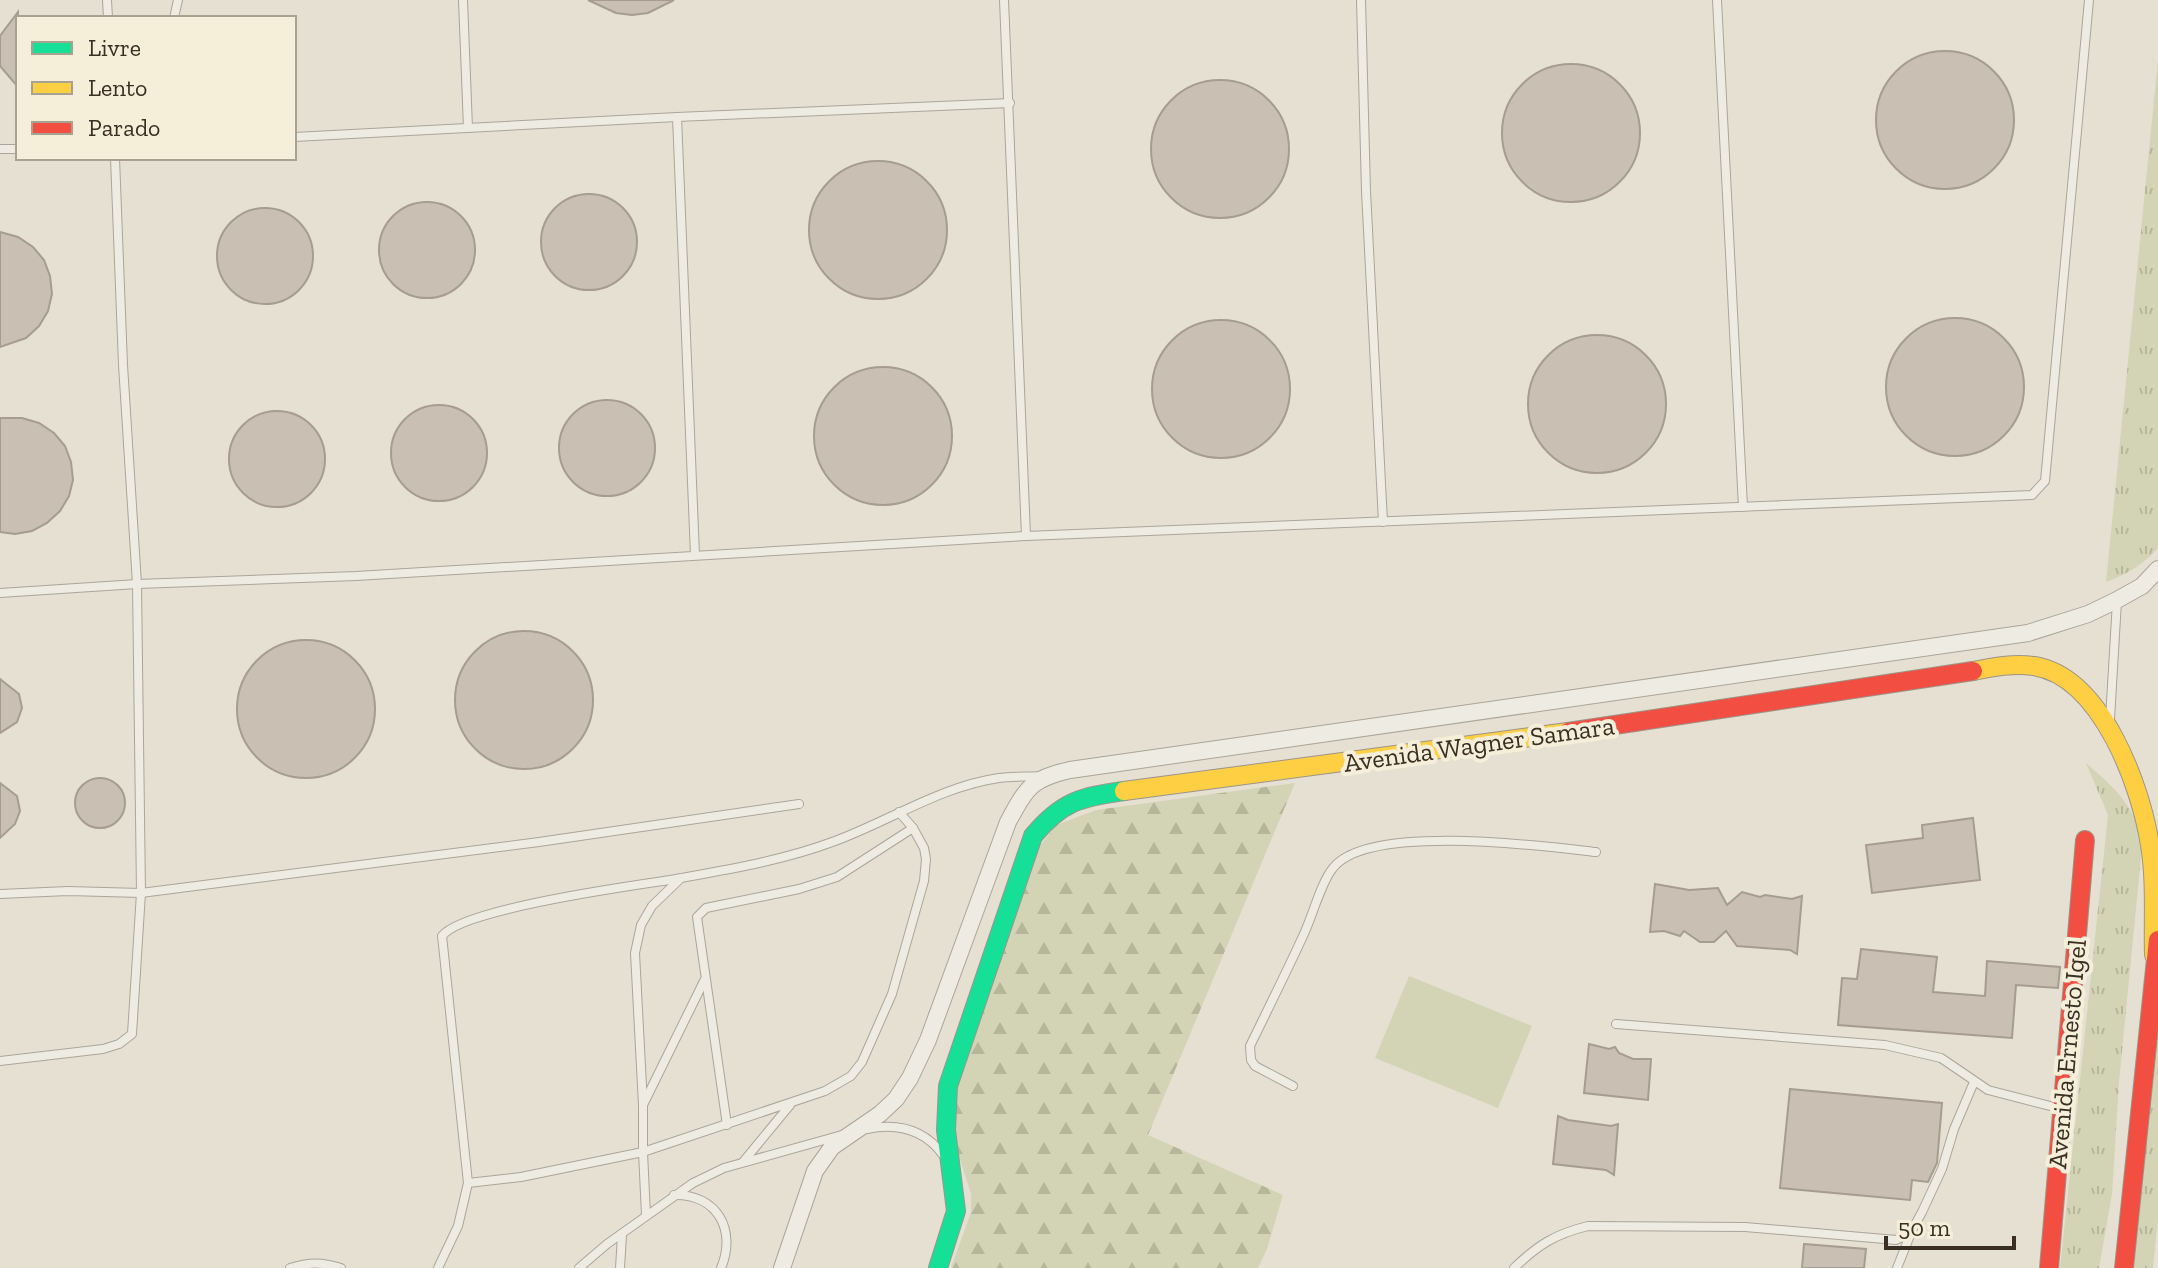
<svg xmlns="http://www.w3.org/2000/svg" width="2158" height="1268" font-family="'Zilla Slab',serif">
<defs>
<pattern id="grass-tufts" width="24" height="20" patternUnits="userSpaceOnUse" patternTransform="scale(2)"><rect width="24" height="20" fill="#d3d4b5"/><path d="M3 7l-1-3M5 7V3M7 7l1-3M15 17l-1-3M17 17v-4M19 17l1-3" fill="none" stroke="#b6b69b"/></pattern>
<pattern id="forest-firs" width="22" height="20" patternUnits="userSpaceOnUse" patternTransform="scale(2)"><rect width="22" height="20" fill="#d3d4b5"/><path d="M5 1l3.5 6h-7zM16 11l3.5 6h-7z" fill="#b6b69b"/></pattern>
</defs>
<rect width="100%" height="100%" fill="#e5e0d2"/>
<g fill="url(#grass-tufts)">
<path d="M2158,60v488c-15,17 -31,26 -52,34z"/>
<path d="M2086,763c29,25 52,45 56,84l-23,235 -7,112 -13,74h-39l48,-453z"/>
<path d="M2158,1038v180l-5,50h-19z"/>
</g>
<path fill="url(#forest-firs)" d="M1295,783l-147,352 135,60 -16,54 -9,19h-307l20,-56v-18l-17,-54 -1,-49 87,-245 16,-21 40,-15z"/>
<path fill="#d3d4b5" d="M1409,976l123,50 -34,82 -123,-50z"/>
<g fill="#c9c0b3" stroke="#a69c91" stroke-width="2">
<path d="M588,0h86l-26,13 -16,2 -16,-2z"/>
<path d="M18,12v75l-18,-21v-30z"/>
<circle cx="1945" cy="120" r="69"/>
<circle cx="1571" cy="133" r="69"/>
<circle cx="1220" cy="149" r="69"/>
<circle cx="878" cy="230" r="69"/>
<circle cx="589" cy="242" r="48"/>
<circle cx="427" cy="250" r="48"/>
<circle cx="265" cy="256" r="48"/>
<path d="M0,232l18,5 15,10 11,13 6,16 2,18 -4,17 -9,15 -13,12 -26,9z"/>
<circle cx="1955" cy="387" r="69"/>
<circle cx="1221" cy="389" r="69"/>
<circle cx="1597" cy="404" r="69"/>
<circle cx="883" cy="436" r="69"/>
<circle cx="607" cy="448" r="48"/>
<circle cx="439" cy="453" r="48"/>
<circle cx="277" cy="459" r="48"/>
<path d="M0,418h22l17,5 15,10 11,13 6,16 2,18 -4,16 -9,15 -13,12 -15,8 -17,3 -15,-2z"/>
<circle cx="524" cy="700" r="69"/>
<circle cx="306" cy="709" r="69"/>
<path d="M0,679l19,15 3,14 -5,14 -17,11z"/>
<circle cx="100" cy="803" r="25"/>
<path d="M0,783l17,13 3,15 -5,13 -15,14z"/>
<path d="M1973,818l7,62 -108,13 -6,-48 57,-7 -1,-13z"/>
<path d="M1655,884l34,6 29,-2 9,17 15,-13 18,5 5,-2 27,4 10,-3 -5,58 -7,-4 -53,-4 -11,-15 -12,11h-14l-16,-11 -4,5 -16,-5 -14,1z"/>
<path d="M1861,949l76,8 -4,35 52,4 2,-35 73,6 -2,21 -42,-3 -4,53 -174,-13 4,-47 15,1z"/>
<path d="M1589,1044l20,5 6,-2 4,6 14,6h18l-3,41 -64,-7z"/>
<path d="M1790,1089l152,14 -5,60 -9,19 -16,-2 -2,20 -130,-12z"/>
<path d="M1558,1116l10,4 43,6 7,-2 -4,51 -8,-5 -53,-6z"/>
<path d="M1804,1244l62,5 -2,19h-62z"/>
</g>
<g fill="none" stroke-linecap="round" stroke-linejoin="round">
<defs>
<g id="lane">
<path d="M107,0l1,18"/>
<path d="M463,0l5,128"/>
<path d="M1004,0l22,536"/>
<path d="M1361,0l5,191 17,331"/>
<path d="M1717,0l26,507"/>
<path d="M174,18l4,-18"/>
<path d="M677,117l18,438"/>
<path d="M294,137l383,-20 333,-14"/>
<path d="M0,149h18"/>
<path d="M0,593l137,-9 219,-8 670,-40 1006,-41 13,-14 44,-481"/>
<path d="M2110,719l7,-118"/>
<path d="M681,878l-29,28 -11,19 -6,28 8,152v47l182,-61 26,-15 11,-14 30,-68 32,-113 2,-22 -2,-11 -11,-20 -14,-16"/>
<path d="M0,894l68,-3 73,2 398,-51 260,-38"/>
<path d="M1616,1024l269,21 56,13 47,32 74,19"/>
<path d="M0,1061l103,-12 16,-5 13,-10 9,-141 -4,-309 -14,-219 -8,-207"/>
<path d="M1293,1086l-38,-20 -4,-6 -1,-14c18,-37 36,-73 53,-110 9,-18 18,-54 30,-68 35,-45 210,-22 263,-16"/>
<path d="M643,1105l61,-124"/>
<path d="M727,1125l-30,-208 9,-9 93,-19 38,-12 76,-49"/>
<path d="M867,1129c30,-6 57,0 76,26"/>
<path d="M743,1162l47,-57"/>
<path d="M468,1183l53,-6 122,-25 3,63"/>
<path d="M674,1195c43,-1 63,35 47,73"/>
<path d="M290,1268c19,-6 32,-6 51,0"/>
<path d="M438,1268l20,-42 10,-43 -25,-238 -1,-9c20,-27 188,-50 228,-56 55,-10 112,-19 165,-39 54,-20 107,-55 164,-63 14,-2 29,-1 43,-2"/>
<path d="M579,1268l28,-24 86,-61 31,-15 118,-33"/>
<path d="M620,1268l2,-33"/>
<path d="M1514,1268c24,-23 41,-34 74,-42l157,1 151,13 15,-8 11,-20 20,-43 12,-40 20,-47"/>
<path d="M1897,1268l14,-35"/>
</g>
<path id="street" d="M782,1268l33,-97 17,-24 48,-33 16,-15 14,-21 18,-38 80,-218c19,-35 23,-43 62,-52l958,-137 60,-19 29,-14 25,-14 16,-17"/>
<path id="fast" d="M938,1268l18,-57 -10,-81 2,-44 85,-250c29,-35 48,-39 91,-45"/>
<g id="slow">
<path d="M1973,671c20,-4 41,-8 61,-5 68,11 107,121 116,179 6,36 3,74 4,110"/>
<path d="M1124,791l444,-59"/>
</g>
<g id="jam">
<path d="M1568,732l405,-61"/>
<path d="M2049,1268l36,-428"/>
<path d="M2124,1268l34,-328"/>
</g>
</defs>
<use href="#lane" stroke="#aba59a" stroke-width="10"/>
<use href="#street" stroke="#aba59a" stroke-width="18"/>
<use href="#fast" stroke="#9b958a" stroke-width="20"/>
<use href="#slow" stroke="#9b958a" stroke-width="20"/>
<use href="#jam" stroke="#9b958a" stroke-width="20"/>
<use href="#lane" stroke="#eeebe3" stroke-width="8"/>
<use href="#street" stroke="#eeebe3" stroke-width="16"/>
<use href="#fast" stroke="#16e098" stroke-width="18"/>
<use href="#slow" stroke="#ffcf43" stroke-width="18"/>
<use href="#jam" stroke="#f24e42" stroke-width="18"/>
</g>
<g text-anchor="middle" stroke-width="8" stroke-linejoin="round" paint-order="stroke">
<g font-size="26" fill="#3a2f22" stroke="#f5eed9">
<text transform="translate(1479 744) rotate(-8)" y="9">Avenida Wagner Samara</text>
<text transform="translate(2067 1054) rotate(-85)" y="9">Avenida Ernesto Igel</text>
</g>
</g>
<rect x="16" y="16" width="280" height="144" fill="#f5eed9" stroke="#aaa290" stroke-width="2"/>
<rect x="32" y="42" width="40" height="12" fill="#16e098" stroke="#aaa290" stroke-width="2"/>
<text x="88" y="56" font-size="24" fill="#3a2f22">Livre</text>
<rect x="32" y="82" width="40" height="12" fill="#ffcf43" stroke="#aaa290" stroke-width="2"/>
<text x="88" y="96" font-size="24" fill="#3a2f22">Lento</text>
<rect x="32" y="122" width="40" height="12" fill="#f24e42" stroke="#aaa290" stroke-width="2"/>
<text x="88" y="136" font-size="24" fill="#3a2f22">Parado</text>
<path d="M1886 1236v12h128v-12" fill="none" stroke="#3a2f22" stroke-width="4"/>
<text x="1898" y="1236" font-size="24" fill="#3a2f22" stroke="#f5eed9" stroke-width="6" paint-order="stroke">50 m</text>
</svg>
